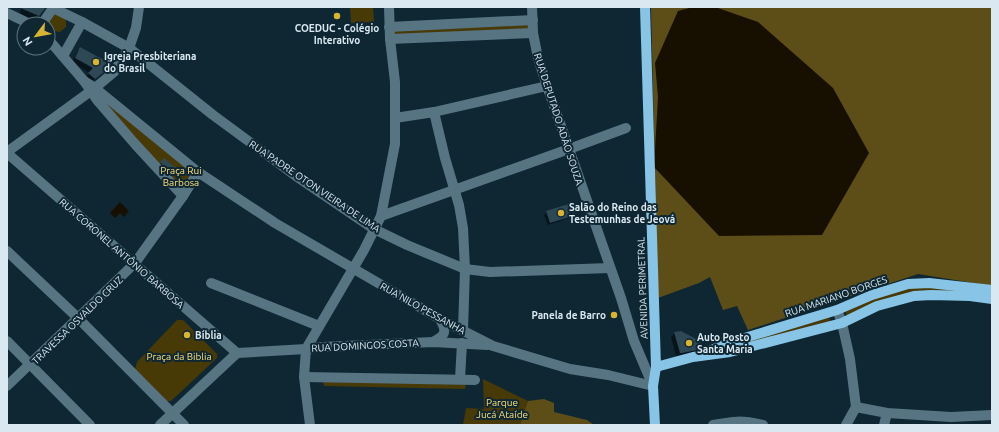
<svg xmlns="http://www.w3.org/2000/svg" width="999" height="432" font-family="Ubuntu,sans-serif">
<rect width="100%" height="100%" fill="#0e2733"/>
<g fill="#483a07">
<path d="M350,7h23l1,15 -23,1z"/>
<path d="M54,13l12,6v8l-6,5 -8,-1 -4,-5z"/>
<path d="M533,20v13l-143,6 -1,-12z"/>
<path d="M91,92l107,80 -15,24z"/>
<path d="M932,286l60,7 -61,2 -84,22 -2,-7 42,-16 21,-7z"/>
<path d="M829,317l2,5 -105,29 -1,-4z"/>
<path d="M177,320h6l34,34v4l-46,43h-5l-31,-32 2,-7z"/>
<path d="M483,379l45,22 -8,24h-57l3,-17 18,1z"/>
<path d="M323,382l143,1 -1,6 -141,-3z"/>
</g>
<g fill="#5d4e18">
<path d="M651,7h341v279l-74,-12 -170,56 -11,-24 -14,4 -13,-33 -11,6 -41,15z"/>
<path d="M544,399l10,4v9l33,8 7,5h-74l8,-24z"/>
</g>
<g fill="#171000">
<path d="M693,7h22l43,15 75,66 36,65 -47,82 -103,1 -65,-69 4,-70 -3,-34 23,-52z"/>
<path d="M120,202l9,9 -5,6 -4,-4 -5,5 -5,-5z"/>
</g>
<g fill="#0007">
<path d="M22,7h23l-12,14 -14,-6z"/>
<path d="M81,48l23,23 -13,11 -6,-4 5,-5 -18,-11 5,-10z"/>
<path d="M164,159l10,9 -6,7 -9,-10z"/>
<path d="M547,212l27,3 -2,2 -24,8 -4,-10z"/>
<path d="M675,333l26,15 -4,4 -21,4 -5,-19z"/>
</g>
<g fill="#2e4855">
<path d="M18,7h28l-7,9z"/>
<path d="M80,47l31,17 -2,4 -14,11 -7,-6 5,-5 -18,-10z"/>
<path d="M164,158l12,10 -5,5 -11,-11z"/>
<path d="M572,203l4,12 -26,8 -4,-12z"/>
<path d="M681,331l19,10 2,8 -20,4h-2l-6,-21z"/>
</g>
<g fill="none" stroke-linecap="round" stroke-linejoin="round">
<g stroke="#577483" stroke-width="10">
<path d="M532,7l1,26 5,25 9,28 74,212 13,43 19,45"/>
<path d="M7,13l23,11"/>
<path d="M42,24l11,-16 29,14 47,26 84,67 83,61 78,53 33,16 58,24 25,3 120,-4"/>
<path d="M389,27l144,-7"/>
<path d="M48,39l36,42 13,19 38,44 48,52"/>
<path d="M390,39l143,-6"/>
<path d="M63,56l19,-34"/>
<path d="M84,81l11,7 103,84 77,51 165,96 53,27 77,23 38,6 45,11"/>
<path d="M434,112l11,46 14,47 4,23 2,41 -2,61"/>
<path d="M395,118l39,-6 113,-26"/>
<path d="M7,152l88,-64 19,-16 15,-24 7,-20 3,-21"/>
<path d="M7,153l230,200"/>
<path d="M381,216l188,-67 57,-21"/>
<path d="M7,251l71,67 106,107"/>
<path d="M211,283l108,43"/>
<path d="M837,310l5,13 8,36 6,48 -10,18"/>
<path d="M7,341l83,84"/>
<path d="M433,342c13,-7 14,-10 7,-23"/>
<path d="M237,353l69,-4 17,-2 110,-5 54,3"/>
<path d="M304,377l171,3"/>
<path d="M460,379l2,-36"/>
<path d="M7,386l128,-123 48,-67 15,-24"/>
<path d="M856,407l31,6 64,4 41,-2"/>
<path d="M160,425l77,-72"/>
<path d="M310,425l-6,-48 2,-28 58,-99 17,-34 14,-72v-62l-5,-43 -1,-32"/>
<path d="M713,425c21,-4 28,-5 50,0"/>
<path d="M884,425l3,-12"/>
</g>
<g stroke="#87c4e5" stroke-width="10">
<path d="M645,7l11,360 -3,19 2,39"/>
<path d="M709,351l19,-8 109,-33 35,-15 36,-11 21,-1 63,7"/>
<path d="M656,367l37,-10 37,-5 112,-29 35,-17 37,-10 17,-1 39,1 22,3"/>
</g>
</g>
<g fill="#d8b434" stroke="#0e2733" stroke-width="1.5">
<circle cx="337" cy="16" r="4"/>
<circle cx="96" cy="62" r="4"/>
<circle cx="561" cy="213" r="4"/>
<circle cx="614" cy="315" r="4"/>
<circle cx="187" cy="335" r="4"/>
<circle cx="689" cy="343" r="4"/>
</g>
<g text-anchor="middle" stroke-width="4" stroke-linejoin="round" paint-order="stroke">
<g font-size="10" font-weight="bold" fill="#dae9f1" stroke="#0e2733" text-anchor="start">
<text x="337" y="32" text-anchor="middle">COEDUC - Colégio<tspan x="337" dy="12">Interativo</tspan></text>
<text x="104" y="60">Igreja Presbiteriana<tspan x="104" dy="12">do Brasil</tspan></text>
<text x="569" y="211">Salão do Reino das<tspan x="569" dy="12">Testemunhas de Jeová</tspan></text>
<text x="606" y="319" text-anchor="end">Panela de Barro</text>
<text x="195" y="339">Bíblia</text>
<text x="697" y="341">Auto Posto<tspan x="697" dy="12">Santa Maria</tspan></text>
</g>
<g font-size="10" fill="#dae9f1" stroke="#0e2733">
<text transform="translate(559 119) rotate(72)" y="4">RUA DEPUTADO ADÃO SOUZA</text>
<text transform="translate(315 186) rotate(34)" y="4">RUA PADRE OTON VIEIRA DE LIMA</text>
<text transform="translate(122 253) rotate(41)" y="4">RUA CORONEL ANTÔNIO BARBOSA</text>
<text transform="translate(642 288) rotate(-92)" y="4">AVENIDA PERIMETRAL</text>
<text transform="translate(836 296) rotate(-19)" y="4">RUA MARIANO BORGES</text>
<text transform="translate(423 308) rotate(29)" y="4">RUA NILO PESSANHA</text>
<text transform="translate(77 320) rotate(-44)" y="4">TRAVESSA OSVALDO CRUZ</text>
<text transform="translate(365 345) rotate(-3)" y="4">RUA DOMINGOS COSTA</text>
</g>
<g font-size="10" fill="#fee07e" stroke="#0e2733">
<text x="181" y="174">Praça Rui<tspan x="181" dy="12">Barbosa</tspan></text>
<text x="179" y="360">Praça da Biblia</text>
<text x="502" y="406">Parque<tspan x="502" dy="12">Jucá Ataíde</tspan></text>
</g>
</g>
<rect width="999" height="432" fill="none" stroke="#dae9f1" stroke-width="16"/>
<g transform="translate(36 36) rotate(238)"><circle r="19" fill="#0e2733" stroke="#60757f"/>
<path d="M0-3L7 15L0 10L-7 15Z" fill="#d8b434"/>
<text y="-6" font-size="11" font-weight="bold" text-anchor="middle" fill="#dae9f1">N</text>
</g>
</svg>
